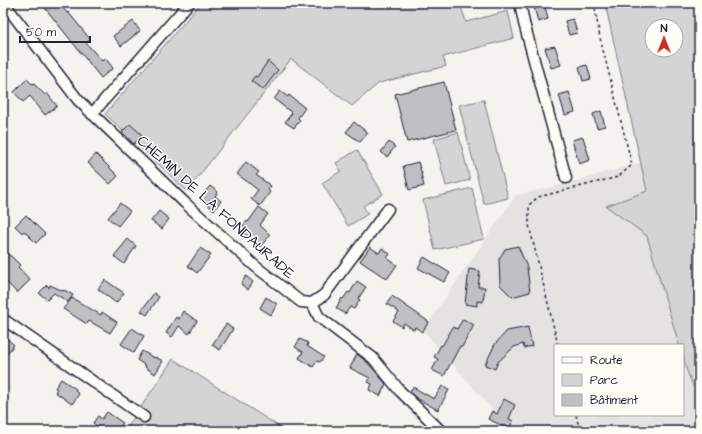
<svg xmlns="http://www.w3.org/2000/svg" width="702" height="434" font-family="'Architects Daughter',sans-serif">
<rect width="100%" height="100%" fill="#f4f3ef"/>
<filter id="ink" filterUnits="userSpaceOnUse"><feTurbulence type="fractalNoise" baseFrequency=".025" numOctaves="2"/><feDisplacementMap in="SourceGraphic" scale="8" xChannelSelector="R" yChannelSelector="G"/><feConvolveMatrix kernelMatrix="1 2 1 2 8 2 1 2 1" color-interpolation-filters="sRGB"/></filter>
<g filter="url(#ink)">
<path fill="#e4e3e2" fill-rule="evenodd" d="M604,3h95v428h-188l-88,-101 93,-135 37,-8 87,-24 -9,-57zM652,26h24v24h-24zM555,345h128v70h-128z"/>
<g fill="#d5d4d5" stroke="#7c7b88" fill-rule="evenodd">
<path d="M201,3h259l6,19 42,-11 6,27 -71,19 3,9 -67,17 -27,23 -61,-47 -104,132 -82,-77z"/>
<path d="M605,3h94v395c-9,-19 -16,-31 -16,-53h-4l-32,-109 -41,-30 41,-15zM652,26h24v24h-24z"/>
<path d="M484,100l24,98 -24,6 -25,-99z"/>
<path d="M458,132l12,48 -24,6 -12,-47z"/>
<path d="M357,150l26,44 -20,12 5,8 -20,12 -26,-43 19,-12 -5,-8z"/>
<path d="M472,188l12,51 -49,11 -12,-50z"/>
<path d="M173,359l113,72h-161z"/>
</g>
<g fill="#c0bfc2" stroke="#22223b">
<path d="M41,3h18l8,10 1,-1 22,27 -4,4 16,18 3,-3 8,10 -12,10z"/>
<path d="M533,3h11l4,16 -10,3z"/>
<path d="M573,19l4,14 -8,2 -4,-14z"/>
<path d="M133,21l7,10 -19,15 -8,-10z"/>
<path d="M555,46l6,19 -10,3 -6,-20z"/>
<path d="M268,61l10,9 -15,20 -12,-9 4,-5 2,1z"/>
<path d="M587,65l4,14 -8,2 -4,-14z"/>
<path d="M27,79l5,5 1,-1 12,12 2,-2 10,13 -12,9 -15,-19 -7,6 -9,-10z"/>
<path d="M444,82l12,48 -49,12 -12,-48z"/>
<path d="M280,91l8,6 1,-2 16,13 -7,10 2,2 -6,8 -9,-6 7,-9 -18,-14z"/>
<path d="M569,92l6,20 -10,3 -6,-20z"/>
<path d="M601,111l4,15 -8,2 -4,-14z"/>
<path d="M354,122l14,11 -8,9 -14,-10z"/>
<path d="M130,124l12,11 -8,9 -12,-12z"/>
<path d="M583,137l7,23 -11,4 -7,-24z"/>
<path d="M389,142l6,5 -8,10 -6,-5z"/>
<path d="M96,154l22,22 -8,8 -22,-21z"/>
<path d="M246,162l13,10 -3,3 15,11 -3,4 2,2 -10,14 -9,-7 7,-9 -21,-16z"/>
<path d="M418,162l4,12h-1l3,12 -15,4 -6,-24z"/>
<path d="M210,186l8,6 -3,4 6,5 -7,9 -14,-12z"/>
<path d="M120,203l10,8 -12,15 -10,-8z"/>
<path d="M259,207l9,7 -8,11 10,10 -10,12 -20,-17 7,-9 1,1z"/>
<path d="M159,211l10,8 -7,10 -11,-8z"/>
<path d="M26,215l19,19 -9,9 -12,-12 -2,2 -7,-7z"/>
<path d="M128,239l8,7 -12,18 -10,-8z"/>
<path d="M518,246l9,21 3,25 -18,5 -12,-12 -1,-26 6,-10z"/>
<path d="M370,247l9,6 3,-5 8,6 -3,4 10,7 -10,14 -27,-18z"/>
<path d="M200,248l11,7 -14,18 -9,-7z"/>
<path d="M3,250l7,6h1l9,9 -2,2 12,13 -13,13 -14,-15z"/>
<path d="M424,257l26,16 -6,9 -26,-14z"/>
<path d="M469,269l11,2 -2,16h7l-2,15 -6,-1v5l-12,-2z"/>
<path d="M246,276l7,6 -5,8 -7,-6z"/>
<path d="M105,280l19,13 -8,10 -18,-14z"/>
<path d="M357,281l9,6 -8,12 2,1 -6,9 -4,-2 -5,7 -9,-6 6,-10 1,1 5,-7 2,1z"/>
<path d="M47,285l2,3 1,-3 13,6 1,-1 9,5 -5,7 -14,-9 -7,7 -8,-7z"/>
<path d="M154,293l5,4 -12,18 -6,-4z"/>
<path d="M392,296l37,26 -7,10 -7,-5 -1,3 -10,-7 -2,4 -9,-6 6,-9 -12,-8z"/>
<path d="M266,297l11,7 -6,11 -11,-7z"/>
<path d="M72,298l29,17 1,-3 15,10 -7,11 -21,-12 -2,3 -24,-15z"/>
<path d="M183,311l14,10 -8,13 -10,-8 -7,11 -6,-4 10,-16 3,2z"/>
<path d="M463,319l11,6 -12,22 -2,-1 -16,30 -12,-6 6,-11 -4,-2 7,-12 1,1 11,-19 4,2z"/>
<path d="M226,324l7,5 -13,21 -8,-5z"/>
<path d="M528,327l4,19 -8,2 -1,-4 -9,3 -16,15 -3,7 -10,-4 10,-21 12,-13z"/>
<path d="M132,328l12,8 -10,17 -13,-9z"/>
<path d="M3,335l11,10 -11,13z"/>
<path d="M300,339l8,4 -1,3 17,11 -4,5 -3,-1 -4,6 -14,-9 4,-6 -8,-5z"/>
<path d="M142,351l12,7 1,-1 8,4 -8,13 -10,-7 1,-1 -9,-6z"/>
<path d="M357,354l11,9 18,21 -6,12 -11,-6 3,-6 -4,-2 2,-4 -20,-10z"/>
<path d="M61,379l15,10 -1,2 4,3 -7,10 -17,-12 2,-3 -2,-1z"/>
<path d="M442,386l7,4 -11,20 -22,-12 -6,-6 3,-5 21,12z"/>
<path d="M504,399l11,6 -6,14 4,2 -4,8 -21,-10 4,-8 5,3z"/>
<path d="M107,412l16,11 -6,8h-13l-11,-8 5,-7 4,3z"/>
</g>
<g fill="none" stroke-linecap="round" stroke-linejoin="round">
<defs>
<g id="street">
<path d="M4,3l74,97 107,103 70,63 46,36 11,1"/>
<path d="M520,3l4,20 42,155"/>
<path d="M92,114l97,-111"/>
<path d="M312,303l7,14 54,41 27,33 41,40"/>
<path d="M312,303l12,-8 64,-86"/>
<path d="M3,319l141,98"/>
</g>
</defs>
<use href="#street" stroke="#22223b" stroke-width="13"/>
<g stroke="#22223b" stroke-width="1.5" stroke-dasharray="3 3" stroke-linecap="butt">
<path d="M558,345l-29,-120v-20l9,-8 80,-20 14,-12 -32,-127 -6,-35"/>
<path d="M576,415l4,16"/>
</g>
<use href="#street" stroke="#fdfcf7" stroke-width="10"/>
</g>
</g>
<g text-anchor="middle" stroke-width="3" stroke-linejoin="round" paint-order="stroke">
<g font-size="15" fill="#22223b" stroke="#fdfcf7">
<text transform="translate(216 207) rotate(42)" y="5">CHEMIN DE LA FONDAURADE</text>
</g>
</g>
<rect width="702" height="434" fill="none" stroke="#fdfcf7" stroke-width="16"/>
<rect x="8" y="8" width="686" height="418" fill="none" stroke="#22223b" stroke-width="1.5" filter="url(#ink)"/>
<rect x="554" y="344" width="130" height="72" fill="#fdfcf7" stroke="#a5a5ac"/>
<rect x="562" y="357" width="20" height="6" fill="#fdfcf7" stroke="#a5a5ac"/>
<text x="590" y="364" font-size="12" fill="#22223b">Route</text>
<rect x="562" y="374" width="20" height="12" fill="#d5d4d5" stroke="#a5a5ac"/>
<text x="590" y="384" font-size="12" fill="#22223b">Parc</text>
<rect x="562" y="394" width="20" height="12" fill="#c0bfc2" stroke="#a5a5ac"/>
<text x="590" y="404" font-size="12" fill="#22223b">Bâtiment</text>
<g transform="translate(664 38)"><circle r="19" fill="#fdfcf7" stroke="#a5a5ac"/>
<path d="M0-3L7 15L0 10L-7 15Z" fill="#c8321e"/>
<text y="-6" font-size="11" font-weight="bold" text-anchor="middle" fill="#22223b">N</text>
</g>
<path d="M20 36v6h70v-6" fill="none" stroke="#22223b" stroke-width="2"/>
<text x="26" y="36" font-size="12" fill="#22223b" stroke="#fdfcf7" stroke-width="3" paint-order="stroke">50 m</text>
</svg>
